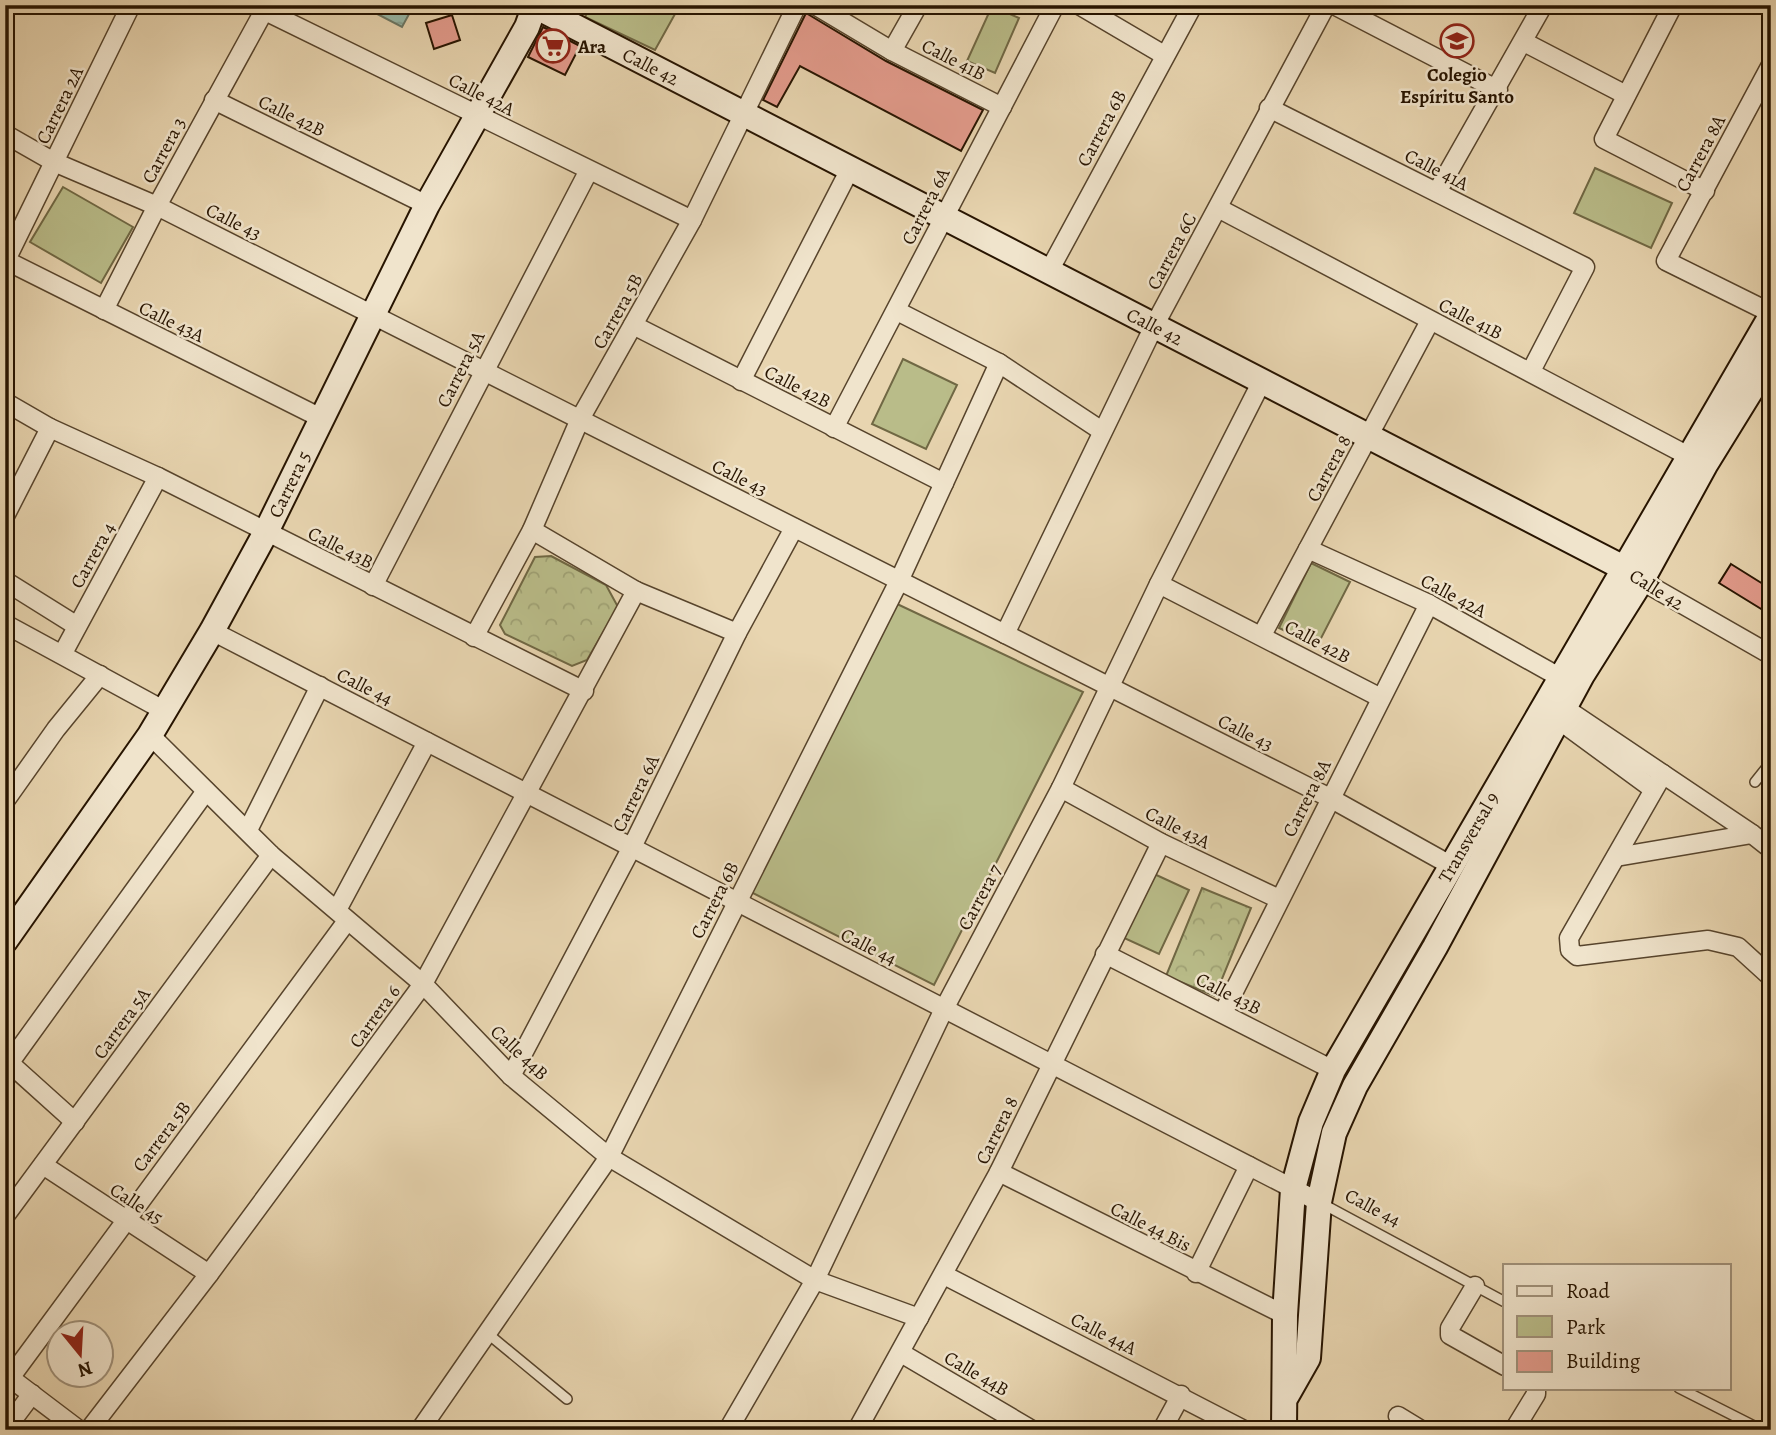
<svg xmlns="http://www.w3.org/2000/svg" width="1776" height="1435" font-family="Alegreya,serif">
<defs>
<pattern id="forest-crowns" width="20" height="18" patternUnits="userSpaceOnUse" patternTransform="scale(1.75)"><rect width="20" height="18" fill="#b9bc89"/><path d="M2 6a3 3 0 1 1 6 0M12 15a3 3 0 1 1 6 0" fill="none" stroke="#9fa174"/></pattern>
<pattern id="water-waves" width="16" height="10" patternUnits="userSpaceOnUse" patternTransform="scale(1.75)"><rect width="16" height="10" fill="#97b9a9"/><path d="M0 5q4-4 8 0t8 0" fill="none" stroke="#829e90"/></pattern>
</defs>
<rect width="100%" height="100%" fill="#e8d5b0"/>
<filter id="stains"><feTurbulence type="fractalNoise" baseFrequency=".00286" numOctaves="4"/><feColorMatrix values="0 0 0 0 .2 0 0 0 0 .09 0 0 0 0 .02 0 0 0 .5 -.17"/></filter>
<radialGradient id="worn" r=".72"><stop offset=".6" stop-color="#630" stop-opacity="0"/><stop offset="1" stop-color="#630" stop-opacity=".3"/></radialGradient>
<g fill="#b9bc89" stroke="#706844" stroke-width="2">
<path d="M591,5h89l-25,45 -70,-33z"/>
<path d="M992,6l27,12 -24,55 -28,-12z"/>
<path d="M1595,168l77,35 -21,45 -77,-35z"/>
<path d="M63,187l70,40 -32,56 -71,-41z"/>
<path d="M903,359l54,26 -31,64 -54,-25z"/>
<path d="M1311,563l39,19 -33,64 -38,-18z"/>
<path d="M895,603l188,89 -149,293 -193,-98z"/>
<path d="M1152,873l37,17 -30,64 -37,-17z"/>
</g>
<g fill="url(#forest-crowns)" stroke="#706844" stroke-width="2">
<path d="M551,556l55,29 12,22 -31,53 -15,6 -67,-32 -5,-9 35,-68z"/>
<path d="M1202,888l49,20 -36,88 -49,-20z"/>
</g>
<path fill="url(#water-waves)" stroke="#6a7765" stroke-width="2" d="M360,5h54l-12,22z"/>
<g fill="#e39b8c" stroke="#271400" stroke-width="2">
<path d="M806,13l80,48 97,49 -22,41 -161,-85 -23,41 -14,-7z"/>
<path d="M452,15l8,25 -26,9 -8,-26z"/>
<path d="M543,27l37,19 -15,29 -37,-18z"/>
<path d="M1731,564l40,25v26l-52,-32z"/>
</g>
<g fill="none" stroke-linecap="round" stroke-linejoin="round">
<defs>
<g id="lane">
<path d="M1755,782l16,-20"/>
<path d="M1321,1203l184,99"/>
<path d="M487,1333l80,66"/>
<path d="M1679,1388l83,42"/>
</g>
<g id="street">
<path d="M253,5l439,215"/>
<path d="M815,5l77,46 110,56"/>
<path d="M1079,5l85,50"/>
<path d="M1334,5l164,85"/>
<path d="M1673,5l-69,134 101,52"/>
<path d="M1524,42l102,53"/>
<path d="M892,51l26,-46"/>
<path d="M1771,65l-105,196 105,52"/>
<path d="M214,100l213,105"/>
<path d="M1269,108l316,159 -54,104"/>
<path d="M5,134l49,28 103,44 1173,592 122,68"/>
<path d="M1437,192l106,-187"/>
<path d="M1218,208l480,253"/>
<path d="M5,260l316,158"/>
<path d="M5,262l126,-257"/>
<path d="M1049,271l144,-266"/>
<path d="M104,310l53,-104 107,-195"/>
<path d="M897,311l102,52 103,68"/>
<path d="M633,325l311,158"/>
<path d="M741,381l109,-212"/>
<path d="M5,402l45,26 108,49 426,214"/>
<path d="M834,428l221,-423"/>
<path d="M5,516l45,-88"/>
<path d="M532,530l104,61 101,42"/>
<path d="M1308,549l121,55 141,79"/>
<path d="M1643,578l11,10 117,67"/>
<path d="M5,581l72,45"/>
<path d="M1159,584l222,114"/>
<path d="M373,586l215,-414"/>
<path d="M5,624l160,87"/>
<path d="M212,631l1107,571"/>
<path d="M1005,634l149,-308 172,-321"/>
<path d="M1262,635l168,-314"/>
<path d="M474,637l58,-107 48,-111 112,-199 105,-215"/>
<path d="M63,653l95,-176"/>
<path d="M1552,710l9,5 6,11 86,63"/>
<path d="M1561,715l11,-2 180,121 19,15"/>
<path d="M150,735l121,120 152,129 88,92 98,81 206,123 104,38"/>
<path d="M1663,774l-94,164 1,12 7,6 131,-16 30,7 33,30"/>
<path d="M1061,788l100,55 118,56"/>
<path d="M5,801l51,-72 44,-54"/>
<path d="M248,830l72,-144"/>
<path d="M1616,857l136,-23"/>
<path d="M337,910l90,-168"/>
<path d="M1105,954l228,116"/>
<path d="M1223,1013l206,-409"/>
<path d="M5,1059l70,63"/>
<path d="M5,1069l201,-278"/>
<path d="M511,1076l121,-229 105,-214 57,-105"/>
<path d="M43,1165l166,109"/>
<path d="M999,1172l286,143"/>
<path d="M5,1216l266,-361"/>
<path d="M1196,1273l53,-107"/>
<path d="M944,1275l300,155"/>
<path d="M1475,1286l-25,42v7l55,31"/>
<path d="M901,1353l131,77"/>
<path d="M5,1374l74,56"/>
<path d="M10,1378l337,-457"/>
<path d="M1398,1416l23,14"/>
<path d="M5,1430l27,-36"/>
<path d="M89,1430l120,-156 214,-290 213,-393"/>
<path d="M420,1430l189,-273 290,-576 100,-218"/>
<path d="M728,1430l87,-150 129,-271 117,-221 98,-204 103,-203"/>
<path d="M857,1430l142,-258 162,-329"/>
<path d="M1162,1430l19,-35"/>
<path d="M1514,1430l22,-36v-6"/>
</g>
<g id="secondary">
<path d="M535,6l1108,572"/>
<path d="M5,941l145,-206 62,-104 54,-99 161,-327 100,-178 8,-22"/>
<path d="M1287,1395l21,-37 11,-156 15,-69 21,-47 80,-139 147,-272 61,-97 62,-113 66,-107"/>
<path d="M1284,1430l1,-115 8,-126 18,-67 22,-52 438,-754"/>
</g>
</defs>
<use href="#lane" stroke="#57442c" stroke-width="12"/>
<use href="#street" stroke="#57442c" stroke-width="21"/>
<use href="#secondary" stroke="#271400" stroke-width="28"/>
<use href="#lane" stroke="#f0e4cc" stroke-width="9"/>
<use href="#street" stroke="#f0e4cc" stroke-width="18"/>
<use href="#secondary" stroke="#f0e4cc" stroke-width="24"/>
</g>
<defs>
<symbol id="school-ring" viewBox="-11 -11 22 22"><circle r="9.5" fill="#f0e4cc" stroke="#8f2418" stroke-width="1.5"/><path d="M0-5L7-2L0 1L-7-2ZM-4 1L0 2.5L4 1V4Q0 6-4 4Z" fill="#8f2418"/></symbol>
<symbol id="supermarket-ring" viewBox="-11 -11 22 22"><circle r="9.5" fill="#f0e4cc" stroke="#8f2418" stroke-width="1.5"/><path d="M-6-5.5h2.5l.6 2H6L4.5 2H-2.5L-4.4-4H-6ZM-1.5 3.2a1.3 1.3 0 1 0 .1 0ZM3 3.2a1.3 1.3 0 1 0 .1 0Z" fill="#8f2418"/></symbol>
</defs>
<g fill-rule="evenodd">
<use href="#school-ring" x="1438" y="22" width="38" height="38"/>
<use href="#supermarket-ring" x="534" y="27" width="38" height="38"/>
</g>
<g text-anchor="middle" stroke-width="5" stroke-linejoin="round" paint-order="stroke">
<g font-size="19" font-weight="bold" fill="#271400" stroke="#f0e4cc" text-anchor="start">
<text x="578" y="53">Ara</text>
<text x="1457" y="81" text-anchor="middle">Colegio<tspan x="1457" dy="22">Espíritu Santo</tspan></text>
</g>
<g font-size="19" fill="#271400" stroke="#f0e4cc">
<text transform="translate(954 59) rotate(27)" y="7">Calle 41B</text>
<text transform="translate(651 66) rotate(27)" y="7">Calle 42</text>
<text transform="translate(482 94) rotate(27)" y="7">Calle 42A</text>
<text transform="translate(59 105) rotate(-64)" y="7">Carrera 2A</text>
<text transform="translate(292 115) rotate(26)" y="7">Calle 42B</text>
<text transform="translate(1101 128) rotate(-62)" y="7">Carrera 6B</text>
<text transform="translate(163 150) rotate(-62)" y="7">Carrera 3</text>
<text transform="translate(1700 153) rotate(-62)" y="7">Carrera 8A</text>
<text transform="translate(1437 169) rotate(27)" y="7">Calle 41A</text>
<text transform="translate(925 206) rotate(-63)" y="7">Carrera 6A</text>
<text transform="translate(234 221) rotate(27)" y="7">Calle 43</text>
<text transform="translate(1171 251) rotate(-62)" y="7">Carrera 6C</text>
<text transform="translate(617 311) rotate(-61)" y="7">Carrera 5B</text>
<text transform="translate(1471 318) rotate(27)" y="7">Calle 41B</text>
<text transform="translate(172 321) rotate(26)" y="7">Calle 43A</text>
<text transform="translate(1155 326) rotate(27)" y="7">Calle 42</text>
<text transform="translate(460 369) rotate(-63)" y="7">Carrera 5A</text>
<text transform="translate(798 386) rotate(27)" y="7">Calle 42B</text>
<text transform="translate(1328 468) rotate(-62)" y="7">Carrera 8</text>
<text transform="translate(740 477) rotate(27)" y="7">Calle 43</text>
<text transform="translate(289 484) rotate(-64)" y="7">Carrera 5</text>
<text transform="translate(341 547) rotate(27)" y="7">Calle 43B</text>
<text transform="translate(92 555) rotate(-61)" y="7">Carrera 4</text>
<text transform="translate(1657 589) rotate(32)" y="7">Calle 42</text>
<text transform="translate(1454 595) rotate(28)" y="7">Calle 42A</text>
<text transform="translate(1318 641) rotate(28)" y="7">Calle 42B</text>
<text transform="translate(365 686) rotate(27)" y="7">Calle 44</text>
<text transform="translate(1246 732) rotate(27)" y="7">Calle 43</text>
<text transform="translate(635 793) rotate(-64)" y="7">Carrera 6A</text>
<text transform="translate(1306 798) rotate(-63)" y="7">Carrera 8A</text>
<text transform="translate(1178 827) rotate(27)" y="7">Calle 43A</text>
<text transform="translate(1468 837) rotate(-60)" y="7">Transversal 9</text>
<text transform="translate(979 897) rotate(-62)" y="7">Carrera 7</text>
<text transform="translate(714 900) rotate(-63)" y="7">Carrera 6B</text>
<text transform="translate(869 946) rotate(27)" y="7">Calle 44</text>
<text transform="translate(1229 993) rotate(27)" y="7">Calle 43B</text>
<text transform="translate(374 1016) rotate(-54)" y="7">Carrera 6</text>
<text transform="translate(121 1023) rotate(-54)" y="7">Carrera 5A</text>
<text transform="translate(520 1052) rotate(43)" y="7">Calle 44B</text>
<text transform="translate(996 1130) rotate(-64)" y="7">Carrera 8</text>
<text transform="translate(161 1136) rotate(-53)" y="7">Carrera 5B</text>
<text transform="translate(137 1203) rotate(33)" y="7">Calle 45</text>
<text transform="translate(1373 1207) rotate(28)" y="7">Calle 44</text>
<text transform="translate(1151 1226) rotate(27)" y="7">Calle 44 Bis</text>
<text transform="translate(1104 1333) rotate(27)" y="7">Calle 44A</text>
<text transform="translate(977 1373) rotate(30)" y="7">Calle 44B</text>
</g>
</g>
<rect width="1776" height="1435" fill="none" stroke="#e8d5b0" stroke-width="28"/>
<rect x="7" y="7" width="1762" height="1421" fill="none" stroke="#271400" stroke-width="3.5"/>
<rect x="14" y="14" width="1748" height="1407" fill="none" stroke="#271400" stroke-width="2"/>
<rect x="1503" y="1264" width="228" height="126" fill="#f0e4cc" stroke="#a0917a" stroke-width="2"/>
<rect x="1517" y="1286" width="35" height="10" fill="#f0e4cc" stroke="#a0917a" stroke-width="2"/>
<text x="1566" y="1298" font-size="21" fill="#271400">Road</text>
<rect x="1517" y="1316" width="35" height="21" fill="#b9bc89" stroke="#a0917a" stroke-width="2"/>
<text x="1566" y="1334" font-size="21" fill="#271400">Park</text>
<rect x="1517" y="1351" width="35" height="21" fill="#e39b8c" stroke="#a0917a" stroke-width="2"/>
<text x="1566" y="1368" font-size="21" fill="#271400">Building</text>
<g transform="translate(80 1354) rotate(162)"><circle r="33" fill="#f0e4cc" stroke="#a0917a" stroke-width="2"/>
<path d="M0-5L12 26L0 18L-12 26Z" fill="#8f2418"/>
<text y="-10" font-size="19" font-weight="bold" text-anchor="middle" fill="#271400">N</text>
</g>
<rect width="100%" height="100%" filter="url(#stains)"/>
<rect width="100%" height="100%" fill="url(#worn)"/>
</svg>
